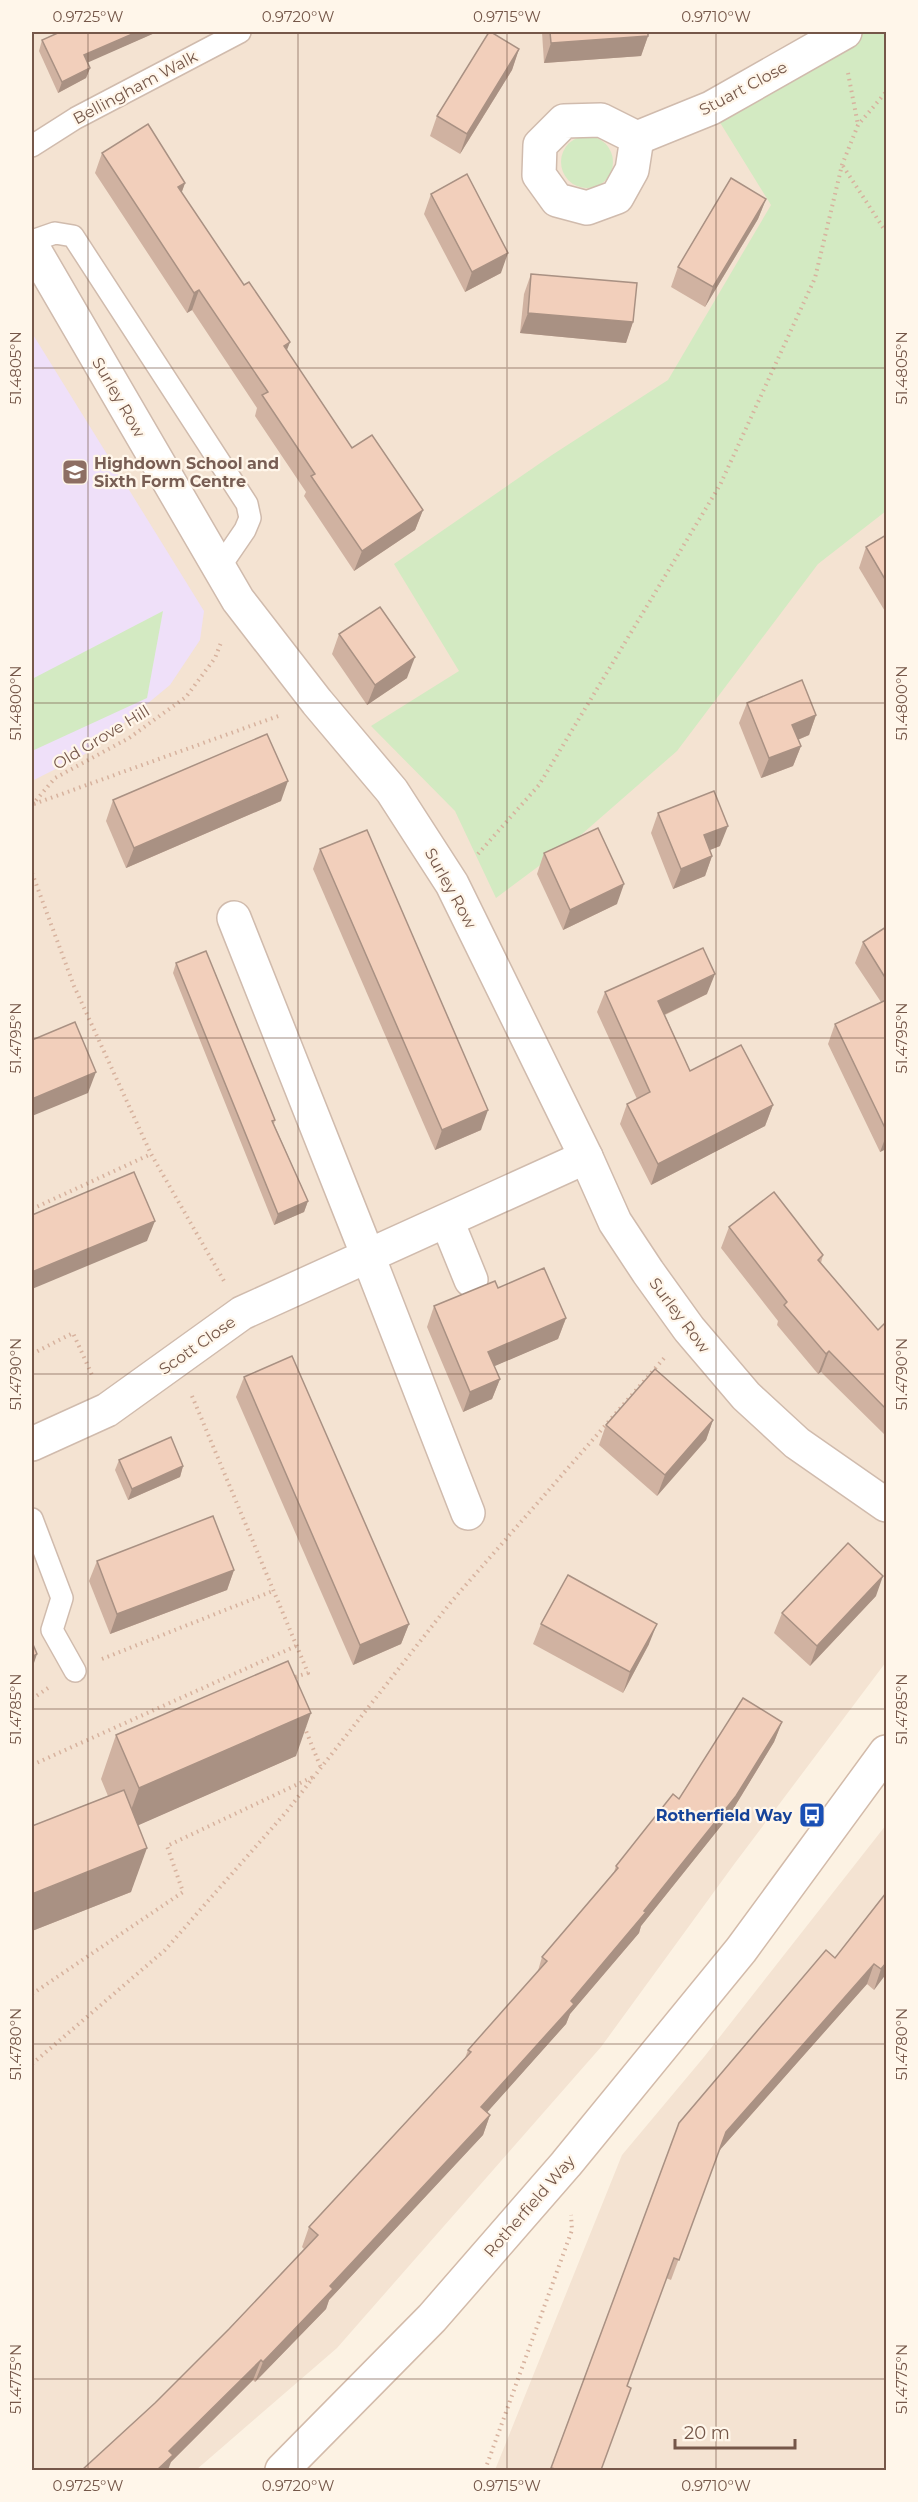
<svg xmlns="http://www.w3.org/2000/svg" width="918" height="2502" font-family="Montserrat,sans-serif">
<rect width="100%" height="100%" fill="#fcf2e3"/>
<g fill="#f4e3d2">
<path d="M32,32h854v1630l-151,201 -134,184 -264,301 -141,122h-164z"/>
<path d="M886,1825v645h-391l127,-315 82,-98z"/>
</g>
<path fill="#efe0f9" d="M32,333l172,278 -4,29 -30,45 -81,67 -57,29z"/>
<g fill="#d3eac2">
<path d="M836,32h50v479l-68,53 -141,187 -95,83 -86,64 -41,-87 -84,-85 88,-55 -65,-107 158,-109 116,-75 103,-175 -60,-97z"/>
<circle cx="587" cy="162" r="26"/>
<path d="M163,611l-16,87 -115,53v-72z"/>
</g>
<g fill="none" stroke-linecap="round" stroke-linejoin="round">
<defs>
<g id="lane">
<path d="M32,146l44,-28 164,-86"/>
<path d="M32,241l23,-8 18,3 174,268 3,14 -5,12 -26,38"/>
<path d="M32,1519l30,79 -10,32 23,41"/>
</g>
<g id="street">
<path d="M601,120l36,18 -5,32 -15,27 -30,11 -30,-8 -18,-25 1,-30 24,-24z"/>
<path d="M637,138l74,-30 134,-76"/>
<path d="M32,246l206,354 79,102 75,89 60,93 134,273 29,65 33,50 41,57 57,67 51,47 89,62"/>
<path d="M234,918l134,338 100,257"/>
<path d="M447,1221l24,59"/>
<path d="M32,1444l75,-34 135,-97 344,-156"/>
</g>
<path id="secondary" d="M282,2470l150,-152 134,-154 175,-214 145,-198"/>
</defs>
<use href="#lane" stroke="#d0bbad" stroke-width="24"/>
<use href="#street" stroke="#d0bbad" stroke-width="36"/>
<use href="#secondary" stroke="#d3bbaa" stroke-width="36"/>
<g stroke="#d7b29e" stroke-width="4" stroke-dasharray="1.5 4.5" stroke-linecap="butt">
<path d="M848,73l10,52"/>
<path d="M843,166l43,66"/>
<path d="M34,804l247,-89"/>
<path d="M32,805l23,-27 74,-40 57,-41 29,-39 7,-18"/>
<path d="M478,854l61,-69 181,-300 95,-207 27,-113 16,-40 28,-33"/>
<path d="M32,873l42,113 77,168 73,127"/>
<path d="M32,1209l119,-55"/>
<path d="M32,1354l41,-21 19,42"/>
<path d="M192,1396l116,277 -16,5"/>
<path d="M102,1659l171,-68"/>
<path d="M32,1699l16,-11"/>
<path d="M304,1726l17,42"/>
<path d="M32,1765l264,-119"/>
<path d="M32,1994l151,-102 -16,-46 148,-70"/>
<path d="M32,2064l133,-114 122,-139 164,-209 214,-245"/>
<path d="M485,2470l87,-240 -1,-15"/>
</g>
<use href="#lane" stroke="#fff" stroke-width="21"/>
<use href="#street" stroke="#fff" stroke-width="33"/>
<use href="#secondary" stroke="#fff" stroke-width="33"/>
</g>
<g fill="#d0b2a1">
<path d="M60,32h97l-70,30 3,6 -4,10 -28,15 -19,-42 3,-11z"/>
<path d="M542,32h106v4l-7,20 -97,7z"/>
<path d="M519,49l-7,21 -52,84 -30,-18 7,-20z"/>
<path d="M102,153l83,30 -4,10 63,92 46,57 -4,9 66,97 71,62 -8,20 -61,41 -50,-75 2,-4 -51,-76 2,-8 -65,-98 -5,3 -92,-140z"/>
<path d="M431,194l70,79 -36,19 -41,-78z"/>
<path d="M766,199l-8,20 -53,88 -34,-20 7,-20z"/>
<path d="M531,274l102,48 -7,21 -106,-10 4,-39z"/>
<path d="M886,535v78l-27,-45 7,-21z"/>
<path d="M339,634l68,44 -40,27 -35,-51z"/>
<path d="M747,703l69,12 -7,20 -11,5 3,6 -8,20 -32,12 -22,-55z"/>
<path d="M113,800l168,1 -155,67 -20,-47z"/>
<path d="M658,813l62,33 -10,4 2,6 -7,20 -32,13 -22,-56z"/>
<path d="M320,849l161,281 -46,20 -122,-281z"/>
<path d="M544,853l73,51 -54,26 -26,-56z"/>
<path d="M886,927v222l-6,3 -52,-108 7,-20 46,-22 -26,-39 8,-21z"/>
<path d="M176,963l99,157 -1,4 34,77 -4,11 -30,13 -101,-252z"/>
<path d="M605,992l102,2 -42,21 25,56 83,34 -8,21 -114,59 -31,-61 7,-20 10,-5 -40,-87z"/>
<path d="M729,1227l94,28 -2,8 57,67 8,-8v114l-65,-64 -3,2 -41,-49 1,-4 -57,-73z"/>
<path d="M498,1288l68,30 -8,21 -64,27 6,13 -8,20 -29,13 -36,-85 7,-21z"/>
<path d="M244,1377l165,247 -8,20 -48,21 -117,-268z"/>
<path d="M713,1420l-7,20 -49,56 -58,-51 7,-20z"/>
<path d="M119,1460l64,6 -3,11 -52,23 -13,-30z"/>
<path d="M97,1561l137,9 -7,20 -117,44 -21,-53z"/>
<path d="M876,1596l-66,70 -36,-33 8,-20z"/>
<path d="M541,1624l108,20 -26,49 -90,-49z"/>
<path d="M782,1722l-8,20 -45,74 -88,110 -2,7 -69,81 -4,10 -79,88 3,3 -7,20 -154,165 -3,9 -71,73 -2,-2 -82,82 -16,-59 74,-74 75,-80 -2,-2 7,-20 156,-169 3,-8 69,-76 5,-17 72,-85 2,-6 63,-67z"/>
<path d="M116,1735l180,21 -158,69 -7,67 -99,39v-105l76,-30 -7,-17z"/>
<path d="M886,1893v81l-12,16 -7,-6 -149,168 -47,128 -5,-2 -39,108 -26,84h-51l129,-347 156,-165z"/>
</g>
<g fill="#a99183">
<path d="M137,32h20l-77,34 4,-11z"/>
<path d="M648,36l-7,20 -97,7 7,-20z"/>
<path d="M519,49l-7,21 -52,84 7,-20z"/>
<path d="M90,68l-4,10 -28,15 4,-11z"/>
<path d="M185,183l-7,20v-16z"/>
<path d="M766,199l-8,20 -53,88 8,-20z"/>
<path d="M508,253l-7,20 -36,19 7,-20z"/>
<path d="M199,290l-7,20 -5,3 7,-20z"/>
<path d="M528,313l105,9 -7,21 -106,-10z"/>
<path d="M290,342l-8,21 2,-17z"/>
<path d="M423,510l-8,20 -61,41 8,-20z"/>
<path d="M415,657l-8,21 -40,27 8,-20z"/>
<path d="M816,715l-7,20 -24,10 7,-20z"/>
<path d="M801,746l-8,20 -32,12 8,-20z"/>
<path d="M288,781l-7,20 -155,67 8,-20z"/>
<path d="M728,826l-8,20 -23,9 7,-20z"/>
<path d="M712,856l-7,20 -32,13 8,-20z"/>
<path d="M624,884l-7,20 -54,26 7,-20z"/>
<path d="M715,974l-8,20 -56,27 7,-20z"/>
<path d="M96,1072l-8,21 -56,23v-17z"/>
<path d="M773,1105l-8,21 -114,59 7,-21z"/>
<path d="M488,1110l-7,20 -46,20 7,-20z"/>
<path d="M886,1136v13l-6,3z"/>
<path d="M308,1201l-4,11 -30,13 4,-11z"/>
<path d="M155,1221l-8,20 -115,48v-17z"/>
<path d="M566,1318l-8,21 -77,33 7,-20z"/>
<path d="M829,1351l-8,21 -3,2 8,-20z"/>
<path d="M500,1379l-8,20 -29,13 7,-20z"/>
<path d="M713,1420l-7,20 -49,56 8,-21z"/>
<path d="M183,1466l-3,11 -52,23 4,-11z"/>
<path d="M234,1570l-7,20 -117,44 7,-20z"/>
<path d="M883,1576l-7,20 -66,70 7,-20z"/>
<path d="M409,1624l-8,20 -48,21 7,-20z"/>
<path d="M657,1624l-8,20 -26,49 7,-21z"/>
<path d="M37,1654l-5,15v-12z"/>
<path d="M311,1713l-15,43 -173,76 16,-44z"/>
<path d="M782,1722l-8,20 -45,74 -88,110 -2,7 -69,81 -4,10 -92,103 7,-20 90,-106 73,-90z"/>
<path d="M147,1848l-16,44 -99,39v-37z"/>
<path d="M886,1963v11l-12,16 7,-21z"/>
<path d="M874,1964l-7,20 -149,168 -47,128 55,-148z"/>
<path d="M490,2115l-7,20 -154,165 -3,9 -71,73 8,-20 67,-76z"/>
<path d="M261,2360l-8,20 -82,82 -3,8h-11l12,-19z"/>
</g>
<g fill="#f2cfbb" stroke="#a99183" stroke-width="1.5">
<path d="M60,32h77l-53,23 6,13 -28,14 -20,-42z"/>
<path d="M489,32h2l28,17 -52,85 -30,-18z"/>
<path d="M550,32h98v4l-97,7z"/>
<path d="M148,124l37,59 -7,4 66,98 5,-3 41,60 -6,4 68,102 20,-13 51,75 -61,41 -51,-75 4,-2 -53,-79 6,-3 -69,-102 -5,3 -92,-140z"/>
<path d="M467,174l41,79 -36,19 -41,-78z"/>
<path d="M731,178l35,21 -53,88 -35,-20z"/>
<path d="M531,274l106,9 -4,39 -105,-9z"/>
<path d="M886,535v46l-20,-34z"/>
<path d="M380,607l35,50 -40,28 -36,-51z"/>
<path d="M802,680l14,35 -24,10 9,21 -32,12 -22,-55z"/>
<path d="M267,734l21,47 -154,67 -21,-48z"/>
<path d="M714,791l14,35 -24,9 8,21 -31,13 -23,-56z"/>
<path d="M598,828l26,56 -54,26 -26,-57z"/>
<path d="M367,830l121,280 -46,20 -122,-281z"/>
<path d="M886,927v52l-23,-37z"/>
<path d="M703,948l12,26 -57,27 32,70 51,-26 32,60 -115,59 -31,-60 23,-12 -45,-100z"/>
<path d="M206,951l69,169 -3,1 36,80 -30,13 -102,-251z"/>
<path d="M886,1000v130l-51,-106z"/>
<path d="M75,1022l21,50 -64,27v-59z"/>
<path d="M134,1172l21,49 -123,51v-57z"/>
<path d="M774,1192l49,63 -5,5 60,70 8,-8v87l-57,-58 -3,3 -42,-49 3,-3 -58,-75z"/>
<path d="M544,1268l22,50 -78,34 12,27 -30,13 -36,-86 61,-25 3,7z"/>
<path d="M292,1356l117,268 -49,21 -116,-268z"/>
<path d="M655,1369l58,51 -48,55 -59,-50z"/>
<path d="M171,1437l12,29 -51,23 -13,-29z"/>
<path d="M213,1516l21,54 -117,44 -20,-53z"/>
<path d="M848,1543l35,33 -66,70 -35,-33z"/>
<path d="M568,1575l89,49 -27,48 -89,-48z"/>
<path d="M32,1642l5,12 -5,3z"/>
<path d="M288,1661l23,52 -172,75 -23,-53z"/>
<path d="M743,1698l39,24 -46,74 -92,115 2,1 -75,89 3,3 -93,103 9,8 -160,171 3,3 -70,73 -2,-2 -92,91 4,4 -16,15h-75l73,-67 74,-74 89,-94 -9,-8 162,-175 -3,-2 79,-89 -5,-4 76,-89 -2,-2 57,-72 6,5z"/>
<path d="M124,1790l23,58 -115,46v-68z"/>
<path d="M886,1893v70l-5,6 -7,-5 -148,168 -47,128 -5,-2 -47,128 4,2 -30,82h-47l1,-1 -4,-1 128,-345 147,-173 9,8z"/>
</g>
<path fill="none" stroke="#755749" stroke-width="1.5" stroke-opacity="0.45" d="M88,32v2438M298,32v2438M507,32v2438M716,32v2438M32,33h854M32,368h854M32,703h854M32,1038h854M32,1374h854M32,1709h854M32,2044h854M32,2379h854"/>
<defs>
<symbol id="school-square" viewBox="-11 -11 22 22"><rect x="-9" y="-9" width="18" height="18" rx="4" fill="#8d6e63" stroke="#fff6ea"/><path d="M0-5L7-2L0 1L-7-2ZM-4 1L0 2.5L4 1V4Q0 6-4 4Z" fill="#fff"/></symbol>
<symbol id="bus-square" viewBox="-11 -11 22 22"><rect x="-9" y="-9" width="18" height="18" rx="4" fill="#1a4fb4" stroke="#fff6ea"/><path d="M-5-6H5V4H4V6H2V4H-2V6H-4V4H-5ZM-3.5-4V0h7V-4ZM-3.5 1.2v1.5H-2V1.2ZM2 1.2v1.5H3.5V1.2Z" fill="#fff"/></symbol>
</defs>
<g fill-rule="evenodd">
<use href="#school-square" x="60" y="457" width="30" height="30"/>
<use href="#bus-square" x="797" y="1800" width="30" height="30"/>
</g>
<g text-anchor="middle" stroke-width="4.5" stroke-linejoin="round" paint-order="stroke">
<g font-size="16" fill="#755749" stroke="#fff6ea">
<text transform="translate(135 87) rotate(-28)" y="6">Bellingham Walk</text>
<text transform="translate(743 88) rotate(-28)" y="6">Stuart Close</text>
<text transform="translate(119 397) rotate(60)" y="6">Surley Row</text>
<text transform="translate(101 737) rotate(-31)" y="6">Old Grove Hill</text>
<text transform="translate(451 888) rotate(61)" y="6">Surley Row</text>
<text transform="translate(680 1315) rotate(53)" y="6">Surley Row</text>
<text transform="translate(197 1345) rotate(-35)" y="6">Scott Close</text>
<text transform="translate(529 2206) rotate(-49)" y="6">Rotherfield Way</text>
</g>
<g font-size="16" font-weight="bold" fill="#785e54" stroke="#fff6ea" text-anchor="start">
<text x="94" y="469">Highdown School and<tspan x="94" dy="18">Sixth Form Centre</tspan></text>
</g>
<g font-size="16" font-weight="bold" fill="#164399" stroke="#fff6ea" text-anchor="end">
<text x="792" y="1821">Rotherfield Way</text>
</g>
</g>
<rect width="918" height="2502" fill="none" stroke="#fff6ea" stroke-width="66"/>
<path d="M675 2439v9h120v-9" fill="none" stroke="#755749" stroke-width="3"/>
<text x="684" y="2439" font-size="18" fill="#755749" stroke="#fff6ea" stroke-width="4.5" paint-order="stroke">20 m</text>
<rect x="33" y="33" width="852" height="2436" fill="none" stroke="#755749" stroke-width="2"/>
<g font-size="15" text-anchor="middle" fill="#755749">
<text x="88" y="22">0.9725°W</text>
<text x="298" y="22">0.9720°W</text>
<text x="507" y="22">0.9715°W</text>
<text x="716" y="22">0.9710°W</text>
<text transform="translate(16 368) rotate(-90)" y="5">51.4805°N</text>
<text transform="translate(902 368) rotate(-90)" y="5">51.4805°N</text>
<text transform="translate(16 703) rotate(-90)" y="5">51.4800°N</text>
<text transform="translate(902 703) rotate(-90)" y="5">51.4800°N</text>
<text transform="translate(16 1038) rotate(-90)" y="5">51.4795°N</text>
<text transform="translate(902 1038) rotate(-90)" y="5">51.4795°N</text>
<text transform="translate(16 1374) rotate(-90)" y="5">51.4790°N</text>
<text transform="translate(902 1374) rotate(-90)" y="5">51.4790°N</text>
<text transform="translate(16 1709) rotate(-90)" y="5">51.4785°N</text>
<text transform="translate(902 1709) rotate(-90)" y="5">51.4785°N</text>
<text transform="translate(16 2044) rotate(-90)" y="5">51.4780°N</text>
<text transform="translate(902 2044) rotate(-90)" y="5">51.4780°N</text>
<text transform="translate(16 2379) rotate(-90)" y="5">51.4775°N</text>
<text transform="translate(902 2379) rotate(-90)" y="5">51.4775°N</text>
<text x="88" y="2491">0.9725°W</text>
<text x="298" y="2491">0.9720°W</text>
<text x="507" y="2491">0.9715°W</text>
<text x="716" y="2491">0.9710°W</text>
</g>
</svg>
